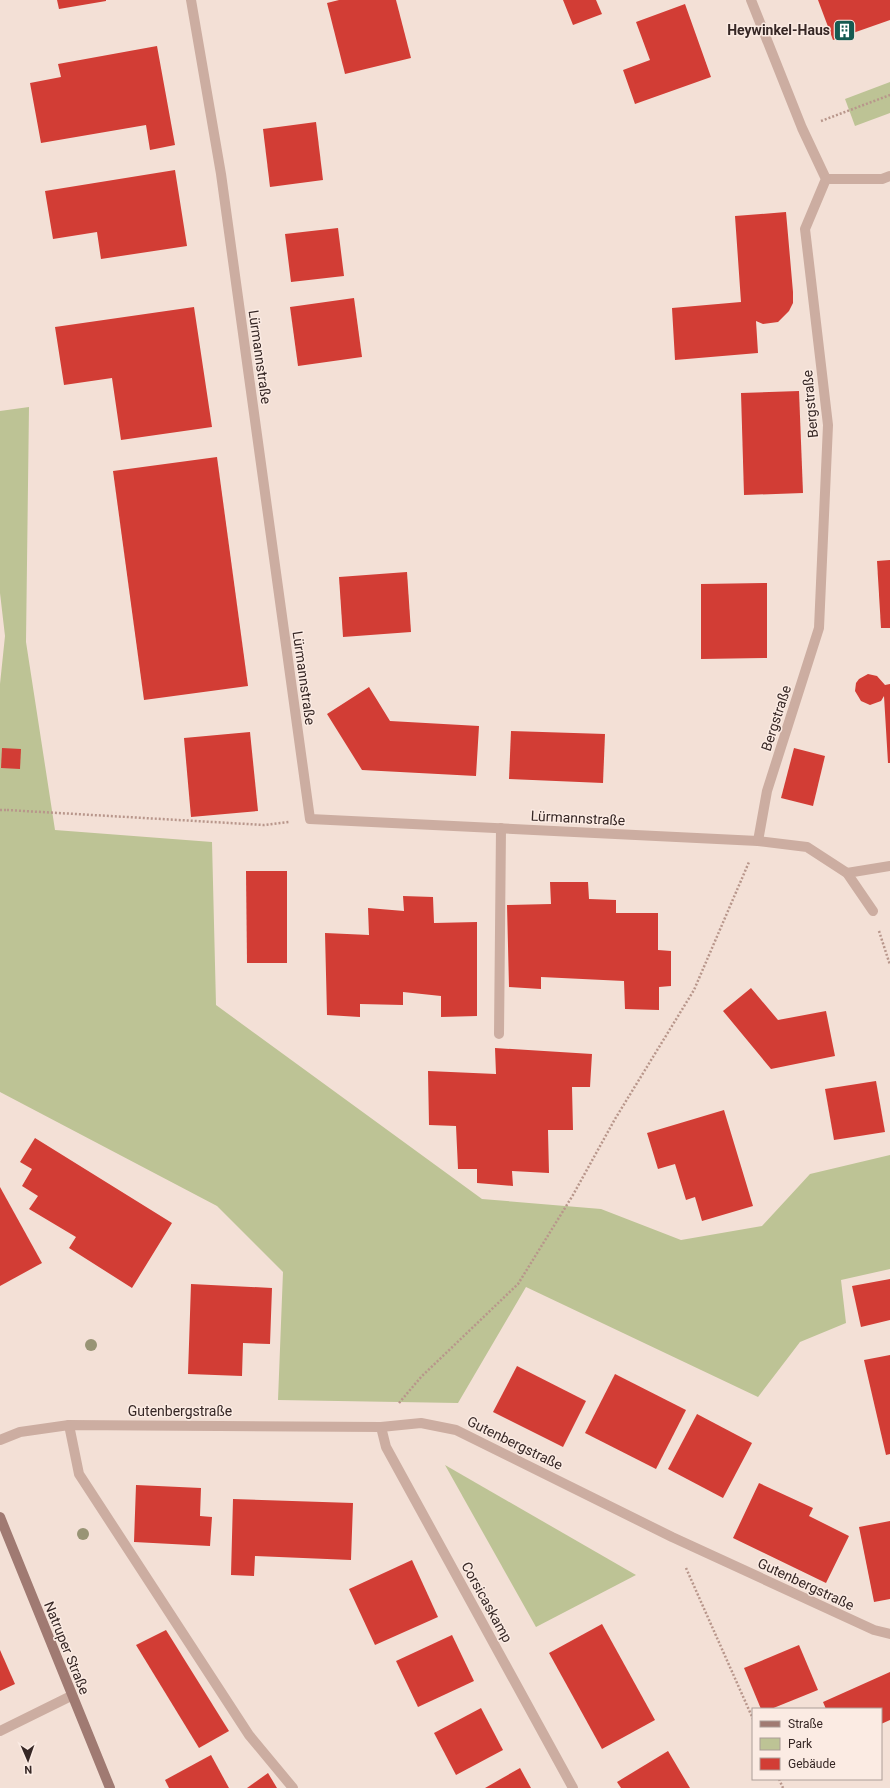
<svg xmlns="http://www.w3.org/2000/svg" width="890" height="1788" font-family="Roboto,sans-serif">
<rect width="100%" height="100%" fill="#f3e0d6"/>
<g fill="#bdc395">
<path d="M890,82v31l-35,13 -10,-27z"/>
<path d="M29,407l-3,235 29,188 157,12 4,163 266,194 119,10 80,31 81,-14 48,-52 80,-19v114l-49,11 5,43 -46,19 -42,55 -232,-110 -68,116 -180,-3 5,-128 -66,-66 -217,-114v-408l5,-48 -5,-43v-182z"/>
<path d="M445,1465l191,110 -100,52z"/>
</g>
<g fill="#d23d35">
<path d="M57,0h49v1l-47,8z"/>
<path d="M339,0h57l15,58 -66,16 -18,-71z"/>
<path d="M563,0h33l6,14 -29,11z"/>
<path d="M818,0h72v20l-57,20z"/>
<path d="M685,4l26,73 -76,27 -12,-34 27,-10 -14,-38z"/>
<path d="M157,46l18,99 -25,5 -4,-25 -105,18 -11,-60 31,-6 -3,-13z"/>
<path d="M316,122l7,58 -53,7 -7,-58z"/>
<path d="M175,170l12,76 -86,13 -4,-27 -44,7 -8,-48z"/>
<path d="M786,212l7,80v11l-4,8 -11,11 -15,2 -7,-3 2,32 -83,7 -3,-52 69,-6 -6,-86z"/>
<path d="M338,228l6,48 -53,6 -6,-48z"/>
<path d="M354,298l8,59 -64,9 -8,-59z"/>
<path d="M194,307l18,120 -91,13 -9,-62 -48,7 -9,-58z"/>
<path d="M799,391l4,102 -59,2 -3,-102z"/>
<path d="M217,457l31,229 -104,14 -31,-229z"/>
<path d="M890,560v68h-9l-4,-67z"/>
<path d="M407,572l4,60 -68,5 -4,-60z"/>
<path d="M767,583v75l-66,1v-75z"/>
<path d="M868,674l9,2 8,9 5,-1v79h-2l-4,-67 -3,5 -11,4 -9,-4 -6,-10 1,-8 3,-4z"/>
<path d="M369,687l21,34 89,5 -3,50 -114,-6 -35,-56z"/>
<path d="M511,731l94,3 -2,49 -94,-4z"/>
<path d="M250,732l8,79 -67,6 -7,-79z"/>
<path d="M2,748l19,1 -1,20 -19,-1z"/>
<path d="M794,748l31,8 -12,50 -32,-8z"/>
<path d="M246,871h41v92h-40z"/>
<path d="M550,882h38l1,17 27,1v13h42v37l13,1v35l-12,1v23l-34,-1 -1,-28 -83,-4v12l-32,-2 -2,-82 44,-1z"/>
<path d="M403,896l30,1 1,26 43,-1v94l-36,1v-21l-38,-4v13l-43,-1v13l-33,-2 -2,-82 44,2 -1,-27 36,3z"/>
<path d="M751,988l27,32 48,-9 9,45 -64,13 -48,-58z"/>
<path d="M495,1048l97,6 -2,33h-18l1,43h-25l1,43 -37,-2 1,15 -36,-3v-14h-19l-2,-43 -27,-1 -1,-54 68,3z"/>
<path d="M876,1081l9,51 -51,8 -9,-51z"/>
<path d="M724,1110l29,96 -51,15 -7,-24 -9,3 -11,-36 -17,5 -11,-36z"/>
<path d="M35,1138l137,85 -40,65 -63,-40 7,-11 -47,-28 9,-13 -16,-10 10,-17 -12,-7z"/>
<path d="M0,1187l42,76 -42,23z"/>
<path d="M890,1279v41l-29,7 -9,-41z"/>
<path d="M191,1284l81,4 -2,56 -27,-1 -1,33 -54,-2z"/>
<path d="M890,1355v99l-4,1 -22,-95z"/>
<path d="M517,1366l69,35 -23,46 -70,-35z"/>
<path d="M615,1374l71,36 -30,59 -71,-36z"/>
<path d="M697,1414l55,29 -29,55 -55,-29z"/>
<path d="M759,1483l54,25 -4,8 40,20 -23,47 -93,-45z"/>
<path d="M136,1485l65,3 -1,28 12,1 -2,29 -76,-4z"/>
<path d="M233,1499l120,4 -2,57 -96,-4 -1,20 -23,-1z"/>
<path d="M890,1521v78l-16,3 -15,-75z"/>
<path d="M412,1560l26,57 -63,28 -26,-56z"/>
<path d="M602,1624l53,96 -53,29 -53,-96z"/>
<path d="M166,1630l63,101 -30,17 -63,-103z"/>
<path d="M452,1635l22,46 -56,26 -22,-46z"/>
<path d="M799,1645l19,45 -47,19h-10l-17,-41z"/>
<path d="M0,1650l15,34 -15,7z"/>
<path d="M890,1672v48l-9,4v-15h-55l-3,-7z"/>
<path d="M481,1708l22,42 -47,25 -22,-42z"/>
<path d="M668,1751l22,37h-69l-4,-6z"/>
<path d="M211,1755l18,33h-60l-4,-8z"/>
<path d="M520,1768l11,20h-46z"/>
<path d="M268,1773l9,15h-30z"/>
</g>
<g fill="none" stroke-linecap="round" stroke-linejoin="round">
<g stroke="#b8968b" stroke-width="2.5" stroke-dasharray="2 2" stroke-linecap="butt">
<path d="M821,121l69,-26"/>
<path d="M0,810h6"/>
<path d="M7,810l257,15 25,-3"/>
<path d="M879,931l11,34"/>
<path d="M399,1403l22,-26 97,-93 55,-89 42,-76 79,-129 55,-128"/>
<path d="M686,1568l67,151"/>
<path d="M779,1779l4,9"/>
</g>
<g stroke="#ccada1" stroke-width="10">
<path d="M826,179h56l8,-3"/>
<path d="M499,1034l2,-206"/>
<path d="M69,1425l10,49 170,261 44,53"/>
</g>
<g stroke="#ccada1" stroke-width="10">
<path d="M191,0l30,174 89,645 448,22 49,6 40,26 26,38"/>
<path d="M751,0l51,128 24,51 -21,50 23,196 -9,203 -52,163 -9,50"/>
<path d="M847,873l43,-7"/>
<path d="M381,1427l5,20 187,341"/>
<path d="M0,1440l20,-8 49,-7 312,2 40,-4 35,7 216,107 202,93 16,4"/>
<path d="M0,1731l71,-35"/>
</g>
<path stroke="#a07a72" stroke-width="10" d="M0,1517l110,271"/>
</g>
<g fill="#989475">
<circle cx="91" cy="1345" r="6"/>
<circle cx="83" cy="1534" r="6"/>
</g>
<defs>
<symbol id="building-square" viewBox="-11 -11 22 22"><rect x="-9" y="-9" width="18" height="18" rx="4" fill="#165b52" stroke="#fbebe3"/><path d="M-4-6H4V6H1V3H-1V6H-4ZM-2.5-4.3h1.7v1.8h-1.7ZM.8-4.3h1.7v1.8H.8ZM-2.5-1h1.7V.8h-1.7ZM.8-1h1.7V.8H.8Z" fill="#fff"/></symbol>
</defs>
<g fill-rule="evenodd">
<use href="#building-square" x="832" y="18" width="25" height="25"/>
</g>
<g text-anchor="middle" stroke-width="3" stroke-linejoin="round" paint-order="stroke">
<g font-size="14" font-weight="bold" fill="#362725" stroke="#fbebe3" text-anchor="end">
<text x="830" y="35">Heywinkel-Haus</text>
</g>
<g font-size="14" fill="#362725" stroke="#fbebe3">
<text transform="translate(260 357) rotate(82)" y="5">Lürmannstraße</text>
<text transform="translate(810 404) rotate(-95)" y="5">Bergstraße</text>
<text transform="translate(304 678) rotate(82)" y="5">Lürmannstraße</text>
<text transform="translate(776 718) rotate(-72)" y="5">Bergstraße</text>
<text transform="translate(578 818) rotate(3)" y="5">Lürmannstraße</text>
<text x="180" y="1416">Gutenbergstraße</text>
<text transform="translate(515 1443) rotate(26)" y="5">Gutenbergstraße</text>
<text transform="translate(806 1584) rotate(25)" y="5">Gutenbergstraße</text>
<text transform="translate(487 1602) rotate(61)" y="5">Corsicaskamp</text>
<text transform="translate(67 1648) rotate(68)" y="5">Natruper Straße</text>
</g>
</g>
<rect x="752" y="1708" width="130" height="72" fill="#fbebe3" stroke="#ac9d97"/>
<rect x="760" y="1721" width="20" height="6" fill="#a07a72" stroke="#ac9d97"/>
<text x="788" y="1728" font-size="12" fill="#362725">Straße</text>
<rect x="760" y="1738" width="20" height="12" fill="#bdc395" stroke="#ac9d97"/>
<text x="788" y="1748" font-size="12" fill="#362725">Park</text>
<rect x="760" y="1758" width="20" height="12" fill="#d23d35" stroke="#ac9d97"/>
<text x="788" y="1768" font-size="12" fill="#362725">Gebäude</text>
<g transform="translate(28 1760) rotate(178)" stroke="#fbebe3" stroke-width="3" paint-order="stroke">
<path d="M0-3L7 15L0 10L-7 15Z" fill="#362725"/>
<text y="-6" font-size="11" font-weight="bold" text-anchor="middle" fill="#362725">N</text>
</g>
</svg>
